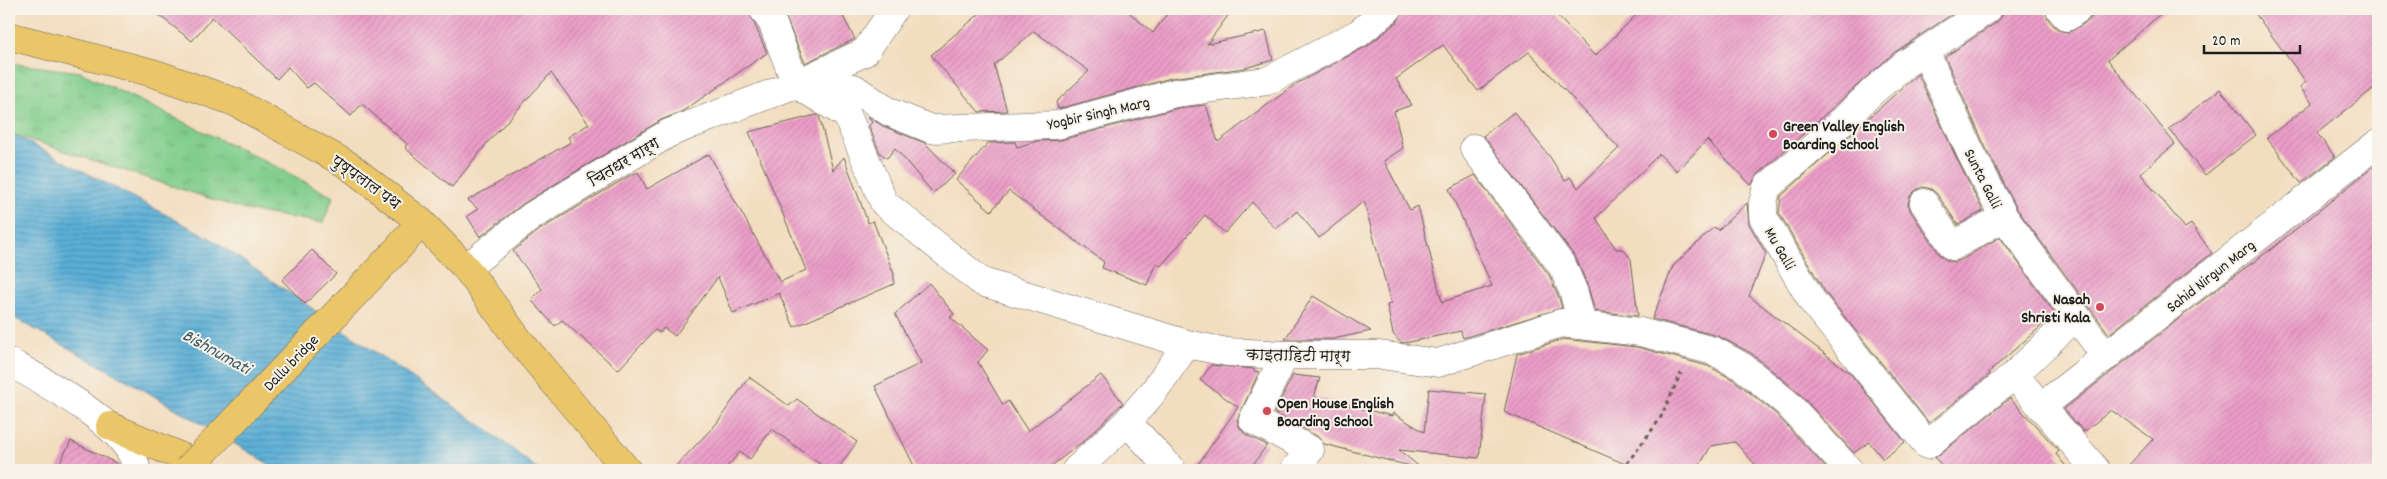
<svg xmlns="http://www.w3.org/2000/svg" width="2387" height="479" font-family="Dekko,'Playpen Sans Deva',sans-serif">
<defs>
<pattern id="grass-tufts" width="24" height="20" patternUnits="userSpaceOnUse" patternTransform="scale(1.25)"><rect width="24" height="20" fill="#80cd8b"/><path d="M3 7l-1-3M5 7V3M7 7l1-3M15 17l-1-3M17 17v-4M19 17l1-3" fill="none" stroke="#6eaf77"/></pattern>
<pattern id="water-rules" width="6" height="5" patternUnits="userSpaceOnUse" patternTransform="scale(1.25)"><rect width="6" height="5" fill="#5bafd7"/><path d="M0 2.5h6" fill="none" stroke="#4a8eae"/></pattern>
<pattern id="building-hatch" width="6" height="6" patternUnits="userSpaceOnUse" patternTransform="scale(1.25)"><rect width="6" height="6" fill="#eb9dc8"/><path d="M-1 1l2-2M0 6l6-6M5 7l2-2" fill="none" stroke="#c987ab"/></pattern>
</defs>
<rect width="100%" height="100%" fill="#f7f3e8"/>
<filter id="ink" filterUnits="userSpaceOnUse"><feTurbulence type="fractalNoise" baseFrequency=".02" numOctaves="2"/><feDisplacementMap in="SourceGraphic" scale="10" xChannelSelector="R" yChannelSelector="G"/><feConvolveMatrix kernelMatrix="1 2 1 2 8 2 1 2 1" color-interpolation-filters="sRGB"/></filter>
<filter id="wash" filterUnits="userSpaceOnUse"><feTurbulence type="fractalNoise" baseFrequency=".0096" numOctaves="4" result="noise"/><feDisplacementMap in="SourceGraphic" scale="20" xChannelSelector="R" yChannelSelector="G"/><feGaussianBlur stdDeviation="1.12" result="paint"/><feColorMatrix in="noise" values="0 0 0 0 0 0 0 0 0 0 0 0 0 0 0 0 0 1.4 0 .05"/><feComposite in="paint" operator="in"/></filter>
<g filter="url(#wash)">
<rect width="100%" height="100%" fill="#f3ddbf"/>
<path fill="url(#grass-tufts)" stroke="#4e7454" d="M9,63l71,9 199,96 54,29 -10,26 -78,-13 -236,-77z"/>
<path fill="url(#water-rules)" stroke="#3c667a" d="M9,132l201,106 278,192 51,40h-260l-135,-80 -135,-75z"/>
<g id="blocks">
<g fill="url(#building-hatch)">
<path d="M151,9h597l19,44 -84,58 -22,9 -137,83 -44,34 -13,-21 11,-7 -10,-9 103,-58 -3,-5 21,-13 -38,-51 -63,69 -36,45 -47,-39 2,-4 -45,-40 -11,12 -37,-33 -7,5 -19,-21 -11,12 -65,-62 -20,24z"/>
<path d="M782,9h57l16,30 -50,24z"/>
<path d="M985,9h140l28,24 18,-24h62l-26,35 59,-13 7,29 -28,8 -74,10 -113,31 -2,-7 33,-31 -55,-40 -40,34 13,46 -28,1 -48,-57z"/>
<path d="M1404,9h147l44,47 47,-47h318l-65,43 -138,123 -6,10 -44,-45 -30,31 -18,-17 -63,64 20,31h7l8,10 7,57 -43,-5 -7,-24 -12,-29 -93,-122 31,-24 36,45 15,24 5,-4 8,11 41,-40 -90,-96 -51,39 -35,-46 -47,34 16,26 -18,6 9,37 -19,13 26,49 8,-4 24,96 50,-16 -43,-97 26,-14 74,100 10,23 3,10 -99,30 -2,-7 -56,12 -5,-1 -7,-8 -6,-29 4,-1 -27,-103 -45,37 -22,-27 -21,18 -24,-27 -27,31 -20,-18 -44,51 -5,-3 -9,22 -45,-17 2,-6 -95,-71 -18,20 -35,-31 32,-37 27,-1 2,5 20,-6 24,-1 117,-32 28,-3 12,37 76,-57 75,-40 29,-24z"/>
<path d="M2004,9h41l3,10 7,8 6,4 8,1 19,-11 4,-5 1,-7h73l-58,51 67,84 -35,29 45,55 6,-4 21,29 -103,81 -92,-125 -33,-65 -39,-87 52,-35 5,-6z"/>
<path d="M2252,9h126v76l-61,48 18,24 -34,26 -34,-45 45,-35 -12,-16 6,-5z"/>
<path d="M1918,74l38,83 27,54 -25,14 -21,-31 -6,-5 -8,-2 -7,3 -6,6 -2,8 3,8 29,43 6,5 8,2 7,-2 39,-23 55,77 -66,58 1,2 -61,49 -104,-131 -46,-79 2,-17z"/>
<path d="M2220,89l36,46 -51,40 -36,-46z"/>
<path d="M816,115l3,1 14,54 11,-13 24,66 5,-2 21,53v10l-100,43 -15,-34 -46,20 -15,-36 -43,59 -11,-8 -4,5 -5,-3 -37,40 -56,-50 -7,6 -24,-26 11,-11 -29,-38 28,-22 88,-53 9,-4 9,17 62,-35 71,128 26,-12 -57,-138z"/>
<path d="M867,116l16,10 42,17 30,31 -22,19 -38,-45 -8,10 -7,-5 -11,-27 3,-4z"/>
<path d="M2378,163v307h-254l29,-31 -42,-29 -27,22 -20,-23 167,-131 39,-28z"/>
<path d="M1747,203l2,21 17,30 -17,42 101,77 55,69 -22,17 -14,-17 -15,11 -56,-61 -47,-39 -33,-17 -66,-17 21,-53 41,-39 4,3z"/>
<path d="M312,250l24,24 -31,30 -23,-24z"/>
<path d="M929,283l25,31 -4,3 38,33 -10,12 25,43 5,-4 20,30 73,-56 22,28 -38,37 -39,30h-130l-41,-84 46,-23 -26,-49z"/>
<path d="M1313,296l58,35 -38,8h-48z"/>
<path d="M1563,339l74,8 71,19 26,14 42,34 52,56h-68l-25,-28 -24,4 -14,24h-58l-135,-58 13,-58z"/>
<path d="M1211,365l43,4v2l5,1 -22,48 3,8 5,6 22,11 -18,25h-55l44,-63 -38,-27z"/>
<path d="M1293,375l27,3 -6,19 78,19 1,-3 31,19 5,-43 57,5 -7,64 -80,-8 23,19 -98,-25 -7,-8 -43,-23z"/>
<path d="M749,377l40,29 8,-7 60,43 -20,28h-9l-56,-41 -22,30 -10,-7 -16,18h-52l45,-47z"/>
<path d="M2010,398l49,53 -3,3 13,16h-123l-11,-12z"/>
<path d="M71,441l47,23 2,6h-64z"/>
</g>
</g>
</g>
<g filter="url(#ink)">
<use href="#blocks" fill-opacity="0" stroke="#676055" stroke-width="1"/>
<g fill="none" stroke-linecap="round" stroke-linejoin="round">
<defs>
<g id="minor">
<path d="M763,9l9,13 24,62"/>
<path d="M1988,9l-63,42 45,100 34,66 102,140"/>
<path d="M2060,9l7,8 11,-8"/>
<path d="M1925,51l-20,13 -32,27 -43,42 -63,54 -4,15v15l49,84 115,144 87,-70 61,-58"/>
<path d="M796,84l51,31 37,88 98,79 205,62 40,8 58,3h95l58,8 123,-40 79,9 74,19 29,16 44,36 62,67"/>
<path d="M801,85l53,3 35,24 42,17 126,-4 118,-32 92,-12 92,-48 29,-24"/>
<path d="M1474,148l89,119 11,26 8,32"/>
<path d="M1924,203l29,43 51,-29"/>
<path d="M466,268l66,-52 137,-83 127,-49 69,-32 29,-43"/>
<path d="M1285,355l-32,65 57,30 -16,20"/>
<path d="M9,362c33,19 126,67 127,108"/>
<path d="M2014,375l82,95"/>
<path d="M2041,407l337,-264"/>
<path d="M1127,422l45,48"/>
<path d="M1076,470l51,-48 27,-31 33,-47"/>
</g>
<g id="major">
<path d="M9,36l144,37 82,29 113,63 73,57 45,46 52,71 109,131"/>
<path d="M393,254l28,-32"/>
<path d="M110,426l72,31 15,13"/>
</g>
</defs>
<use href="#minor" stroke="#676055" stroke-width="29"/>
<use href="#major" stroke="#676055" stroke-width="29"/>
<path stroke="#676055" stroke-width="3" stroke-dasharray="4 4" stroke-linecap="butt" d="M1622,470l38,-51 21,-46"/>
<use href="#minor" stroke="#fff" stroke-width="28"/>
<use href="#major" stroke="#eac669" stroke-width="28"/>
<defs>
<path id="major-bridge" d="M187,470l206,-216"/>
</defs>
<use href="#major-bridge" stroke="#676055" stroke-width="29" stroke-linecap="butt"/>
<use href="#major-bridge" stroke="#eac669" stroke-width="28"/>
</g>
</g>
<g fill="#d1495b" stroke="#f7f3e8" stroke-width="2">
<circle cx="1773" cy="134" r="5"/>
<circle cx="2100" cy="307" r="5"/>
<circle cx="1267" cy="411" r="5"/>
</g>
<g text-anchor="middle" stroke-width="4" stroke-linejoin="round" paint-order="stroke">
<g font-size="16" fill="#1c1c1c" stroke="#f7f3e8">
<text transform="translate(1098 112) rotate(-13)" y="6">Yogbir Singh Marg</text>
<text transform="translate(623 161) rotate(-31)" y="6">चितधर मार्ग</text>
<text transform="translate(1984 178) rotate(63)" y="6">Sunta Galli</text>
<text transform="translate(367 181) rotate(36)" y="6">पुष्पलाल पथ</text>
<text transform="translate(1781 248) rotate(60)" y="6">Mu Galli</text>
<text transform="translate(2210 275) rotate(-38)" y="6">Sahid Nirgun Marg</text>
<text transform="translate(1298 354) rotate(1)" y="6">काइताहिटी मार्ग</text>
<text transform="translate(290 362) rotate(-46)" y="6">Dallu bridge</text>
</g>
<g font-size="16" font-weight="bold" fill="#1c1c1c" stroke="#f7f3e8" text-anchor="start">
<text x="1783" y="131">Green Valley English<tspan x="1783" dy="18">Boarding School</tspan></text>
<text x="2090" y="304" text-anchor="end">Nasah<tspan x="2090" dy="18">Shristi Kala</tspan></text>
<text x="1277" y="408">Open House English<tspan x="1277" dy="18">Boarding School</tspan></text>
</g>
<g font-size="18" font-style="italic" fill="#355767" stroke="#f7f3e8">
<text transform="translate(217 351) rotate(29)" y="6">Bishnumati</text>
</g>
</g>
<rect width="2387" height="479" fill="none" stroke="#f7f3e8" stroke-width="30"/>
<path d="M2204 45v8h96v-8" fill="none" stroke="#1c1c1c" stroke-width="2.5"/>
<text x="2212" y="45" font-size="15" fill="#1c1c1c" stroke="#f7f3e8" stroke-width="4" paint-order="stroke">20 m</text>
</svg>
